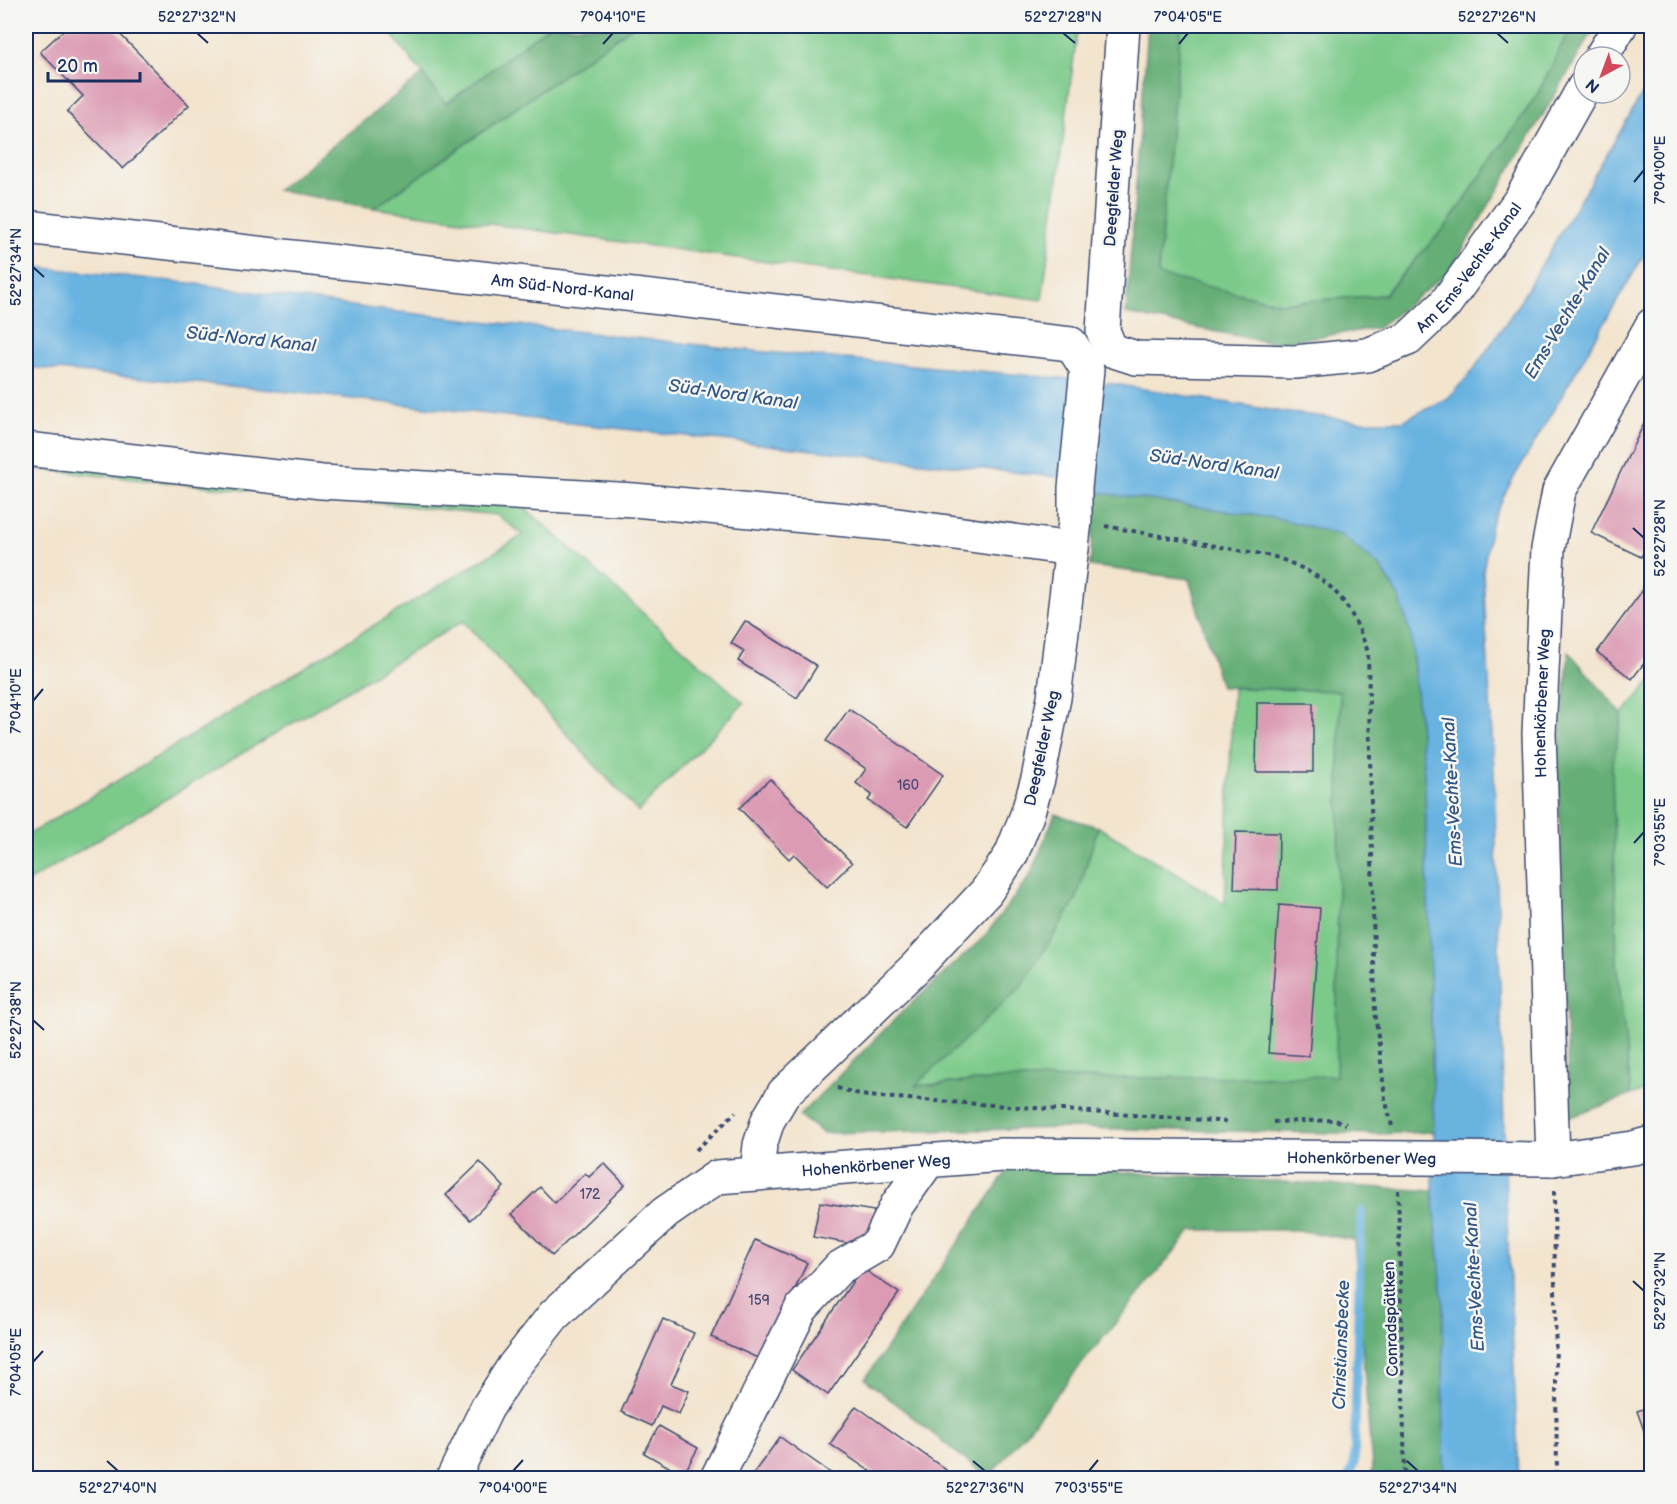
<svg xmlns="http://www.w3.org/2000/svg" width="1677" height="1504" font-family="'Balsamiq Sans',sans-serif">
<rect width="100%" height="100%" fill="#f6f6f2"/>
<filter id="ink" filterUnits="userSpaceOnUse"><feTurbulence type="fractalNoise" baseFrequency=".0167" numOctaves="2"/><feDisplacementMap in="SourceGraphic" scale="12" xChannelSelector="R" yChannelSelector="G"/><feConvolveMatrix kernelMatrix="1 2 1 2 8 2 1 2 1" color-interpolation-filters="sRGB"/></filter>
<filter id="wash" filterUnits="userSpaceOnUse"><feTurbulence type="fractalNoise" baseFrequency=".008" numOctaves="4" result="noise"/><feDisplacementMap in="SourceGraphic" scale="24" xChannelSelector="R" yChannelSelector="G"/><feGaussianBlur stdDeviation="1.35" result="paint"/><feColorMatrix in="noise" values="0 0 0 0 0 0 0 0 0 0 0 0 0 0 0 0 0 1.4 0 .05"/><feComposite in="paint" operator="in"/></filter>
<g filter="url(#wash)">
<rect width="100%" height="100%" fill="#f3e4ce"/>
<g fill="#7cca8a" stroke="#4c7c74" stroke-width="1.5">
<path d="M385,26h164l-103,78z"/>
<path d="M633,26h445l-36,274 -668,-92z"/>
<path d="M1181,26h390l-34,69 -90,130 -64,70 -103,8 -123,-27z"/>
<path d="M26,453l498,54 220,196 -106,109 -175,-191 -437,262v-47l497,-301 -26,-20 -471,-47z"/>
<path d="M1651,681v408l-20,6 -14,-131 -5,-196 10,-54z"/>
<path d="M1233,688l107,3 -4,386 -333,2 -89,7 107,-99 55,-87 22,-73 127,76z"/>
</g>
<g fill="#65ae76" stroke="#406e6a" stroke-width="1.5">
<path d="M549,26h84l-259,182 -97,-18 146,-116 23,30z"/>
<path d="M1148,26h33l-23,249 122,28 104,-8 63,-70 90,-130 34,-69h25l-147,246 -71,56 -105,15 -147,-29z"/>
<path d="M1096,492l185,27 61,16 39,32 18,29 12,40 14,148 9,348 -57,2 -310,-6 -244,5 -24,-17 103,-104 82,-75 46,-61 25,-62 43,13 -22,73 -55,87 -106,99 88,-7 333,-3 4,-385 -119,-4 -32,-108 -99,-13z"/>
<path d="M1569,652l53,62 -10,54 5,196 14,131 -62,23 -11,-357z"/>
<path d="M1011,1165l422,26 10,109 1,178h-74l2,-10 -18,-228 -57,-10h-105l-204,248 -123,-99z"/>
</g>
<path fill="#69b3e1" stroke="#4271a0" stroke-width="1.5" d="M1651,79v164l-142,243 -18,38 -8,48 11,200 12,427 13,279h-75l-1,-178 -10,-109 1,-59 -9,-348 -14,-148 -12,-40 -18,-29 -40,-32 -60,-16 -185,-27 -8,-6 -22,-8 -794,-88 -246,-23v-101l164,17 183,26 381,42 316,28 30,8 8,-4 175,29 75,9h45l45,-23 24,-26 44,-64z"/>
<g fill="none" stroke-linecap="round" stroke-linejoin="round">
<path stroke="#69b3e1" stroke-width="9" d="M1348,1478l6,-14 7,-253"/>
</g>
<g id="blocks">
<g fill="#dc9bb4">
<path d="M68,26h44l77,79 -66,64 -56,-57 16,-16 -43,-44z"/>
<path d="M1652,407v127l-11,23 -50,-24z"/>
<path d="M1648,583l4,2v68l-20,26 -35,-27z"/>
<path d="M745,621l72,45 -20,32 -59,-37 6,-10 -13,-8z"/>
<path d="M1257,703h56v69h-57z"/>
<path d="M849,709l94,66 -36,52 -39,-27 4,-5 -16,-12 10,-14 -40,-28z"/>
<path d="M770,779l82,84 -25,24 -33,-33 -5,5 -50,-51z"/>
<path d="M1236,832l43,1 -1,57 -44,-1z"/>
<path d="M1279,905l41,3 -11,148 -41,-3z"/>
<path d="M480,1162l24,25 -34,33 -24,-25z"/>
<path d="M604,1163l21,22 -73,71 -40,-42 28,-27 15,16 30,-30 4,4z"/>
<path d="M820,1202l54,9 -6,36 -55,-10z"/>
<path d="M755,1240l52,23 -45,97 -51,-23z"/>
<path d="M862,1268l37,25 -71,102 -36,-25z"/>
<path d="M663,1319l31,14 -23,51 18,7 -10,23 -18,-8 -9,20 -31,-14z"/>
<path d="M856,1406l90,64 -6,8h-60l-50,-34z"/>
<path d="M1652,1406v44h-1l-14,-39z"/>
<path d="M659,1426l39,22 -15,27 -39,-22z"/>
<path d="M780,1437l58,41h-88z"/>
</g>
</g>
</g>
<g filter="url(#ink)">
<use href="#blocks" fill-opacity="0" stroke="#3b4a6f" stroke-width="1.5"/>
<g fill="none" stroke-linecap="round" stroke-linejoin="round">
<defs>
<g id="minor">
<path id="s1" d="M1123,26l-20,305 8,19 25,8 159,4 72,-7 41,-16 37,-35 76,-105 63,-112"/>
<path d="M1601,57l19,-31"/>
<path id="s2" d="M26,227l1045,117 16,25 -12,119v33l-21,177 -16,81 -11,36 -16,40 -25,37 -71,76 -131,125 -16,27 -8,25 -3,28"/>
<path d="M26,449l296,33 312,18 256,24 182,25"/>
<path id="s3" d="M1553,1159l-14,-426 9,-184 11,-58 93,-166"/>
<path id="s4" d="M453,1478l34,-70 27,-42 40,-51 111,-102 52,-36 285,-22 551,4 80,-11 19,-5"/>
<path d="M717,1478l84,-169 38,-41 39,-23 19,-40 32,-45"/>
</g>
</defs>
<use href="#minor" stroke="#3b4a6f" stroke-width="36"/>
<g stroke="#3b4a6f" stroke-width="4" stroke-dasharray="4.5 4.5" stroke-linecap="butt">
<path d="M1105,526l167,30c56,19 76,40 96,96l7,358 10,88 7,28"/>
<path d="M837,1088l30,8 363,26"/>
<path d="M1273,1122l62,-2 11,4"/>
<path d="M696,1150l40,-38"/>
<path d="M1398,1190l7,288"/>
<path d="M1554,1191l3,287"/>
</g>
<use href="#minor" stroke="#fff" stroke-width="33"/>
</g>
</g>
<path fill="none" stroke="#1b2f5e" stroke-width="2" d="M197,33l11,10M1063,33l12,10M1497,33l11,10M603,44l10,-11M1179,44l9,-11M1634,182l10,-12M33,267l11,10M1633,528l11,10M33,701l10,-12M1634,843l10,-11M33,1020l11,10M1633,1281l11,10M33,1362l10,-11M107,1461l11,10M973,1461l12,10M1407,1461l11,10M513,1471l10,-11M1089,1471l9,-11"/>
<g text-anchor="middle" stroke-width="5" stroke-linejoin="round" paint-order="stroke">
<g font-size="14" fill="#4b4a74">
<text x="908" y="790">160</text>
<text x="590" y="1199">172</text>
<text x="759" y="1305">159</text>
</g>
<g font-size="16" fill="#1b2f5e" stroke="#f6f6f2">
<text transform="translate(1113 188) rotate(-86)" y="6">Deegfelder Weg</text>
<text dy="6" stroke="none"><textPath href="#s1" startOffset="722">Am Ems-Vechte-Kanal</textPath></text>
<text dy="6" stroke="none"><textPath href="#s2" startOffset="540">Am Süd-Nord-Kanal</textPath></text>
<text dy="6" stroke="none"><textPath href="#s3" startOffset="456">Hohenkörbener Weg</textPath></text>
<text transform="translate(1041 748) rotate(-78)" y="6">Deegfelder Weg</text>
<text dy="6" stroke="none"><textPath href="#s4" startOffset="1052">Hohenkörbener Weg</textPath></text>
<text dy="6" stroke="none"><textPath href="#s4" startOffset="566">Hohenkörbener Weg</textPath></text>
<text transform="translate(1390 1319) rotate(-92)" y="6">Conradspättken</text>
</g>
<g font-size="18" font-style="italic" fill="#325785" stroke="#f6f6f2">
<text transform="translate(1567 313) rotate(-59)" y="6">Ems-Vechte-Kanal</text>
<text transform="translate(251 339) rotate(6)" y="6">Süd-Nord Kanal</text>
<text transform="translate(733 394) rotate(8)" y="6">Süd-Nord Kanal</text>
<text transform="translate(1214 464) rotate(8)" y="6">Süd-Nord Kanal</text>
<text transform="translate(1452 792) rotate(-93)" y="6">Ems-Vechte-Kanal</text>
<text transform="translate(1474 1277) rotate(-93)" y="6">Ems-Vechte-Kanal</text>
<text transform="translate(1341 1345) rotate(-88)" y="6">Christiansbecke</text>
</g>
</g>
<rect width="1677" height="1504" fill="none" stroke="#f6f6f2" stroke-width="66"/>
<g transform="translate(1602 75) rotate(221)"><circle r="28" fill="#f6f6f2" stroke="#9ea6b7" stroke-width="1.5"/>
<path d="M0-4.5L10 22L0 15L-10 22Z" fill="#d1495b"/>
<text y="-9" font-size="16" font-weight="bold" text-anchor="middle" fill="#1b2f5e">N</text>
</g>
<path d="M48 72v9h92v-9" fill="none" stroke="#1b2f5e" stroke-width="3"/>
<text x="57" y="72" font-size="18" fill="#1b2f5e" stroke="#f6f6f2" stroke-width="4.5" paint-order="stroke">20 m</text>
<rect x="33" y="33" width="1611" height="1438" fill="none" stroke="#1b2f5e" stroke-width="2"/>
<g font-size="15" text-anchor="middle" fill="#1b2f5e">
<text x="197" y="22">52°27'32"N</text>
<text x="613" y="22">7°04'10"E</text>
<text x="1063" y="22">52°27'28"N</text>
<text x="1188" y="22">7°04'05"E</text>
<text x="1497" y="22">52°27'26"N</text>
<text transform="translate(1660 170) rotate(-90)" y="5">7°04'00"E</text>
<text transform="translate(16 267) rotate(-90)" y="5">52°27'34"N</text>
<text transform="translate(1660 538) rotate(-90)" y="5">52°27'28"N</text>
<text transform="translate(16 701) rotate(-90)" y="5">7°04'10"E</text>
<text transform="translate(1660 832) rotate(-90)" y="5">7°03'55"E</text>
<text transform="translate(16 1020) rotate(-90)" y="5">52°27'38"N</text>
<text transform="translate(1660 1291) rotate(-90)" y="5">52°27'32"N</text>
<text transform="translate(16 1362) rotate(-90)" y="5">7°04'05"E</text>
<text x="118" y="1493">52°27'40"N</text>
<text x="513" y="1493">7°04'00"E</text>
<text x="985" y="1493">52°27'36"N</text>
<text x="1089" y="1493">7°03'55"E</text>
<text x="1418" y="1493">52°27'34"N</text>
</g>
</svg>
